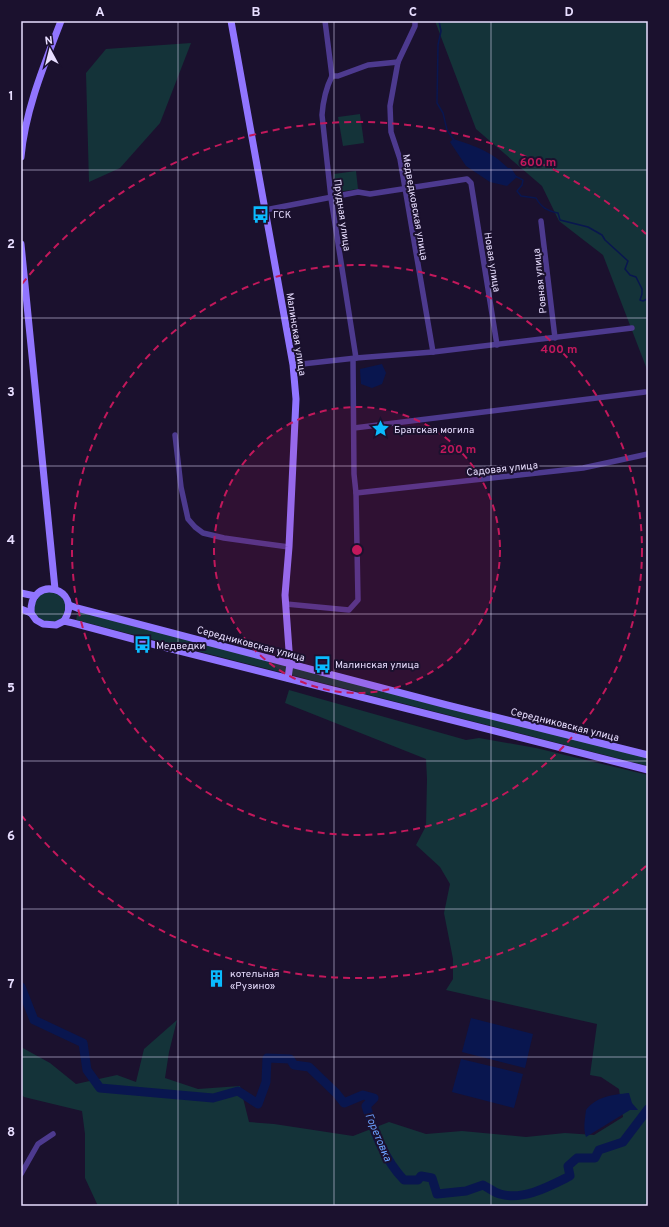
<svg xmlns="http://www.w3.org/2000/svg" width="669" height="1227" font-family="Overpass,sans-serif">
<rect width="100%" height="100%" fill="#1b112e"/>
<g fill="#143339">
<path d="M435,21h213v351l-45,-117 -44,-34 -17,-35 -66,-57z"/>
<path d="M191,43l-31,80 -40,45 -31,14 -3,-109 20,-24z"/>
<path d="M360,114l4,29 -21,3 -5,-29z"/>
<path d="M356,171l2,18 -21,3 -3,-18z"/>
<path d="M42,592h15l10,12 -5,15 -12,5 -15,-8 -2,-10z"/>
<path d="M78,611l570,146v9l-572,-146z"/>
<path d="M289,690l177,50 13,-2 57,10 112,27v431h-550l-13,-28v-44l-3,-23 -58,-14 -3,-3v-47l29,16 26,21 41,-9 19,7 8,-33 33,-29 -8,32 -4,26 33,11 42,-3 9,36 25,2 79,12 36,-14 37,12 36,-3 64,6 39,-4 29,2 29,-18 -4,-28 -18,-12 -11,-2 7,-51 -151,-34 7,-11v-20l-9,-46 6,-29 -10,-17 -24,-22 10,-19 1,-47 -1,-20 -141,-56z"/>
</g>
<g fill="#09164f">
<path d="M453,139c22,7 38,12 55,29h3l6,9 -10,9 -17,-4 -24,-16 -16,-24z"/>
<path d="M382,364l4,9 -4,11 -10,4 -11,-4 -1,-15z"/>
<path d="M471,1018l62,16 -8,34 -63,-16z"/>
<path d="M461,1059l62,15 -9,34 -62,-16z"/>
<path d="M629,1093l3,10 6,7h-8l-44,27c-3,-9 -1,-18 0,-27 11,-14 26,-15 43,-17z"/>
</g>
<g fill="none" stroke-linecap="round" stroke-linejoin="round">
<g stroke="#09164f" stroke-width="1.5">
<path d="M439,21l2,10 -3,14 -1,58 6,10 4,17 7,10"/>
<path d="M515,176l8,4 -1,5 -5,6 4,5 15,2c5,9 11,13 22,15l2,7 28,7 14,8 3,5 23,21 -3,8 5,6 6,2 6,12v5l-2,6 3,1 4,-2 1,4"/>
</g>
<path stroke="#09164f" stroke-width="9" d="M21,987l13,33 49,23 4,27 13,18 113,10 25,-7 20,13 8,-22 1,-24 23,1 4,6 15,2 27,26 8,10 19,-8 11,3 -8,8c9,27 18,53 38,74h14l3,-4 11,2 5,16 29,-3 17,-6c6,3 12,8 17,9 23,7 50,-8 70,-18l-2,-10 9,-8h18l4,-8 24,-8 25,-33"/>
<g stroke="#4d3a8f" stroke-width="5.5">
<path d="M325,21l7,55"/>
<path d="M415,21v5l-17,36 -8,44 1,26 9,27 5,29 28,164"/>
<path d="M332,76c-6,12 -9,25 -10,39l9,83 25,160"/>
<path d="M332,76h6l30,-11 30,-3"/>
<path d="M265,210l93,-18 12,2 97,-15 4,4 26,162"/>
<path d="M541,221l14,117"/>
<path d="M293,365l63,-7 77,-6 199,-24"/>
<path d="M354,428l291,-36"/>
<path d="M175,435l6,52 7,32 7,8 8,6 21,5 65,9"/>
<path d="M356,493l227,-25 65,-14"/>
<path d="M286,604l63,6 9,-10 -2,-107 -2,-19 -1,-115"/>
<path d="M21,1174l17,-30 15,-10"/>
</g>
<g stroke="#9175ff" stroke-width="7">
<path d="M231,21l62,344 3,34 -7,148 -4,48 5,69 -2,14"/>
<path d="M21,157c4,-46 23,-92 40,-136"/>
<path d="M21,244l34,345"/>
<path d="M21,593l14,3"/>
<path d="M69,605l8,3 370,97 201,50"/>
<path d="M21,609l10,4 5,7 7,4 13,1 8,-4 9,2 71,19 504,128"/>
<path d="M31,613c-2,-40 54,-25 33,8"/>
</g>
</g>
<path fill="none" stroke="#e8deff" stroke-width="1" stroke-opacity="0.55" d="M178,21v1185M334,21v1185M491,21v1185M21,170h627M21,318h627M21,466h627M21,614h627M21,761h627M21,909h627M21,1057h627"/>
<circle cx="357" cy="550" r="143" fill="#c2185b" fill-opacity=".12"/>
<g fill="none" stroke="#c2185b" stroke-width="2" stroke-dasharray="7 5">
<circle cx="357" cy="550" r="143"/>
<circle cx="357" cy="550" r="285"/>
<path d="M646 866A428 428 0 0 1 22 816M22 284A428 428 0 0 1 646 234"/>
</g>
<defs>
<symbol id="bus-bare" viewBox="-9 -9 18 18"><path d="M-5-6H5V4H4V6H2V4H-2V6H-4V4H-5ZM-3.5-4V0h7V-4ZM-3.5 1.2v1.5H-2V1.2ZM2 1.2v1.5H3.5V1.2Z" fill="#0abbff" stroke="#1b112e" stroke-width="2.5" paint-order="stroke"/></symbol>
<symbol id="sight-bare" viewBox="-9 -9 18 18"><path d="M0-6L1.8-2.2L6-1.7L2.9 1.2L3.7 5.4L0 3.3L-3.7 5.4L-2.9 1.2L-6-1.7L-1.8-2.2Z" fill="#0abbff" stroke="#1b112e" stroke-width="2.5" paint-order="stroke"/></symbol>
<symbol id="building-bare" viewBox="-9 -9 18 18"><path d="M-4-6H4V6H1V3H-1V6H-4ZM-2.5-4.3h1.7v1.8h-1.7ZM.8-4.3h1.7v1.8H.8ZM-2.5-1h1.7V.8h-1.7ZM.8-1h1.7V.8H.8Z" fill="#0abbff" stroke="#1b112e" stroke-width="2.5" paint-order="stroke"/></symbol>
</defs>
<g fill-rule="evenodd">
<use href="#bus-bare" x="248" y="202" width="25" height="25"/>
<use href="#sight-bare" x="368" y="416" width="25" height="25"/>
<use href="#bus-bare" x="130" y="632" width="25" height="25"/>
<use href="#bus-bare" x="310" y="652" width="25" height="25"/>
<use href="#building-bare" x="204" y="966" width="25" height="25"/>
</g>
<g text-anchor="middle" stroke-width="4" stroke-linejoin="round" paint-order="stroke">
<g font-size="10" fill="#e8deff" stroke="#1b112e">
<text transform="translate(416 207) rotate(80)" y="4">Медведковская улица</text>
<text transform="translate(343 215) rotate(82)" y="4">Прудная улица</text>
<text transform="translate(493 262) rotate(81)" y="4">Новая улица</text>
<text transform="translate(539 281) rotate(-96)" y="4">Ровная улица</text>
<text transform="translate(297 334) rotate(81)" y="4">Малинская улица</text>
<text transform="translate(502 468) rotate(-6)" y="4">Садовая улица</text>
<text transform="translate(251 643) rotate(15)" y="4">Середниковская улица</text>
<text transform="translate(565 724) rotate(14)" y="4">Середниковская улица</text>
</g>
<g font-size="10" fill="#e8deff" stroke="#1b112e" text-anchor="start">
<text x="273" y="218">ГСК</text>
<text x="394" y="433">Братская могила</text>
<text x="156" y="649">Медведки</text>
<text x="335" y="668">Малинская улица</text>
<text x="230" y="977">котельная<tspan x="230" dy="12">«Рузино»</tspan></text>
</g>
<g font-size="11" font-style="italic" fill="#6ca1ff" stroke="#1b112e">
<text transform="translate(379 1137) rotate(67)" y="4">Горетовка</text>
</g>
</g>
<circle cx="357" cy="550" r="6" fill="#c2185b" stroke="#1b112e" stroke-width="2"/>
<g font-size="12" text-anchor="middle" font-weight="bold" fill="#c2185b" stroke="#1b112e" stroke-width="4" stroke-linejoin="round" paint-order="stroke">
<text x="538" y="166">600 m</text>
<text x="559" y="353">400 m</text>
<text x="458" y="453">200 m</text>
</g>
<rect width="669" height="1227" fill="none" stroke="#1b112e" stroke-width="44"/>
<g transform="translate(50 50) rotate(353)" stroke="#1b112e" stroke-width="3" paint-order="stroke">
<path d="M0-3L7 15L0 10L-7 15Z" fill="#e8deff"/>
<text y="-6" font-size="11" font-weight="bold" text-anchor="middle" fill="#e8deff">N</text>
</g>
<rect x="22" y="22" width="625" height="1183" fill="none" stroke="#e8deff" stroke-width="1.5"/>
<g font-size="13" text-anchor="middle" font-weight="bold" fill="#e8deff">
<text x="100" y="16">A</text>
<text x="256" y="16">B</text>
<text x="413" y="16">C</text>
<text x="569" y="16">D</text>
<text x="11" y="100">1</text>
<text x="11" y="248">2</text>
<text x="11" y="396">3</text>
<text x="11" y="544">4</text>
<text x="11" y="692">5</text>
<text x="11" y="840">6</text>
<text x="11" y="988">7</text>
<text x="11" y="1136">8</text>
</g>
</svg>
